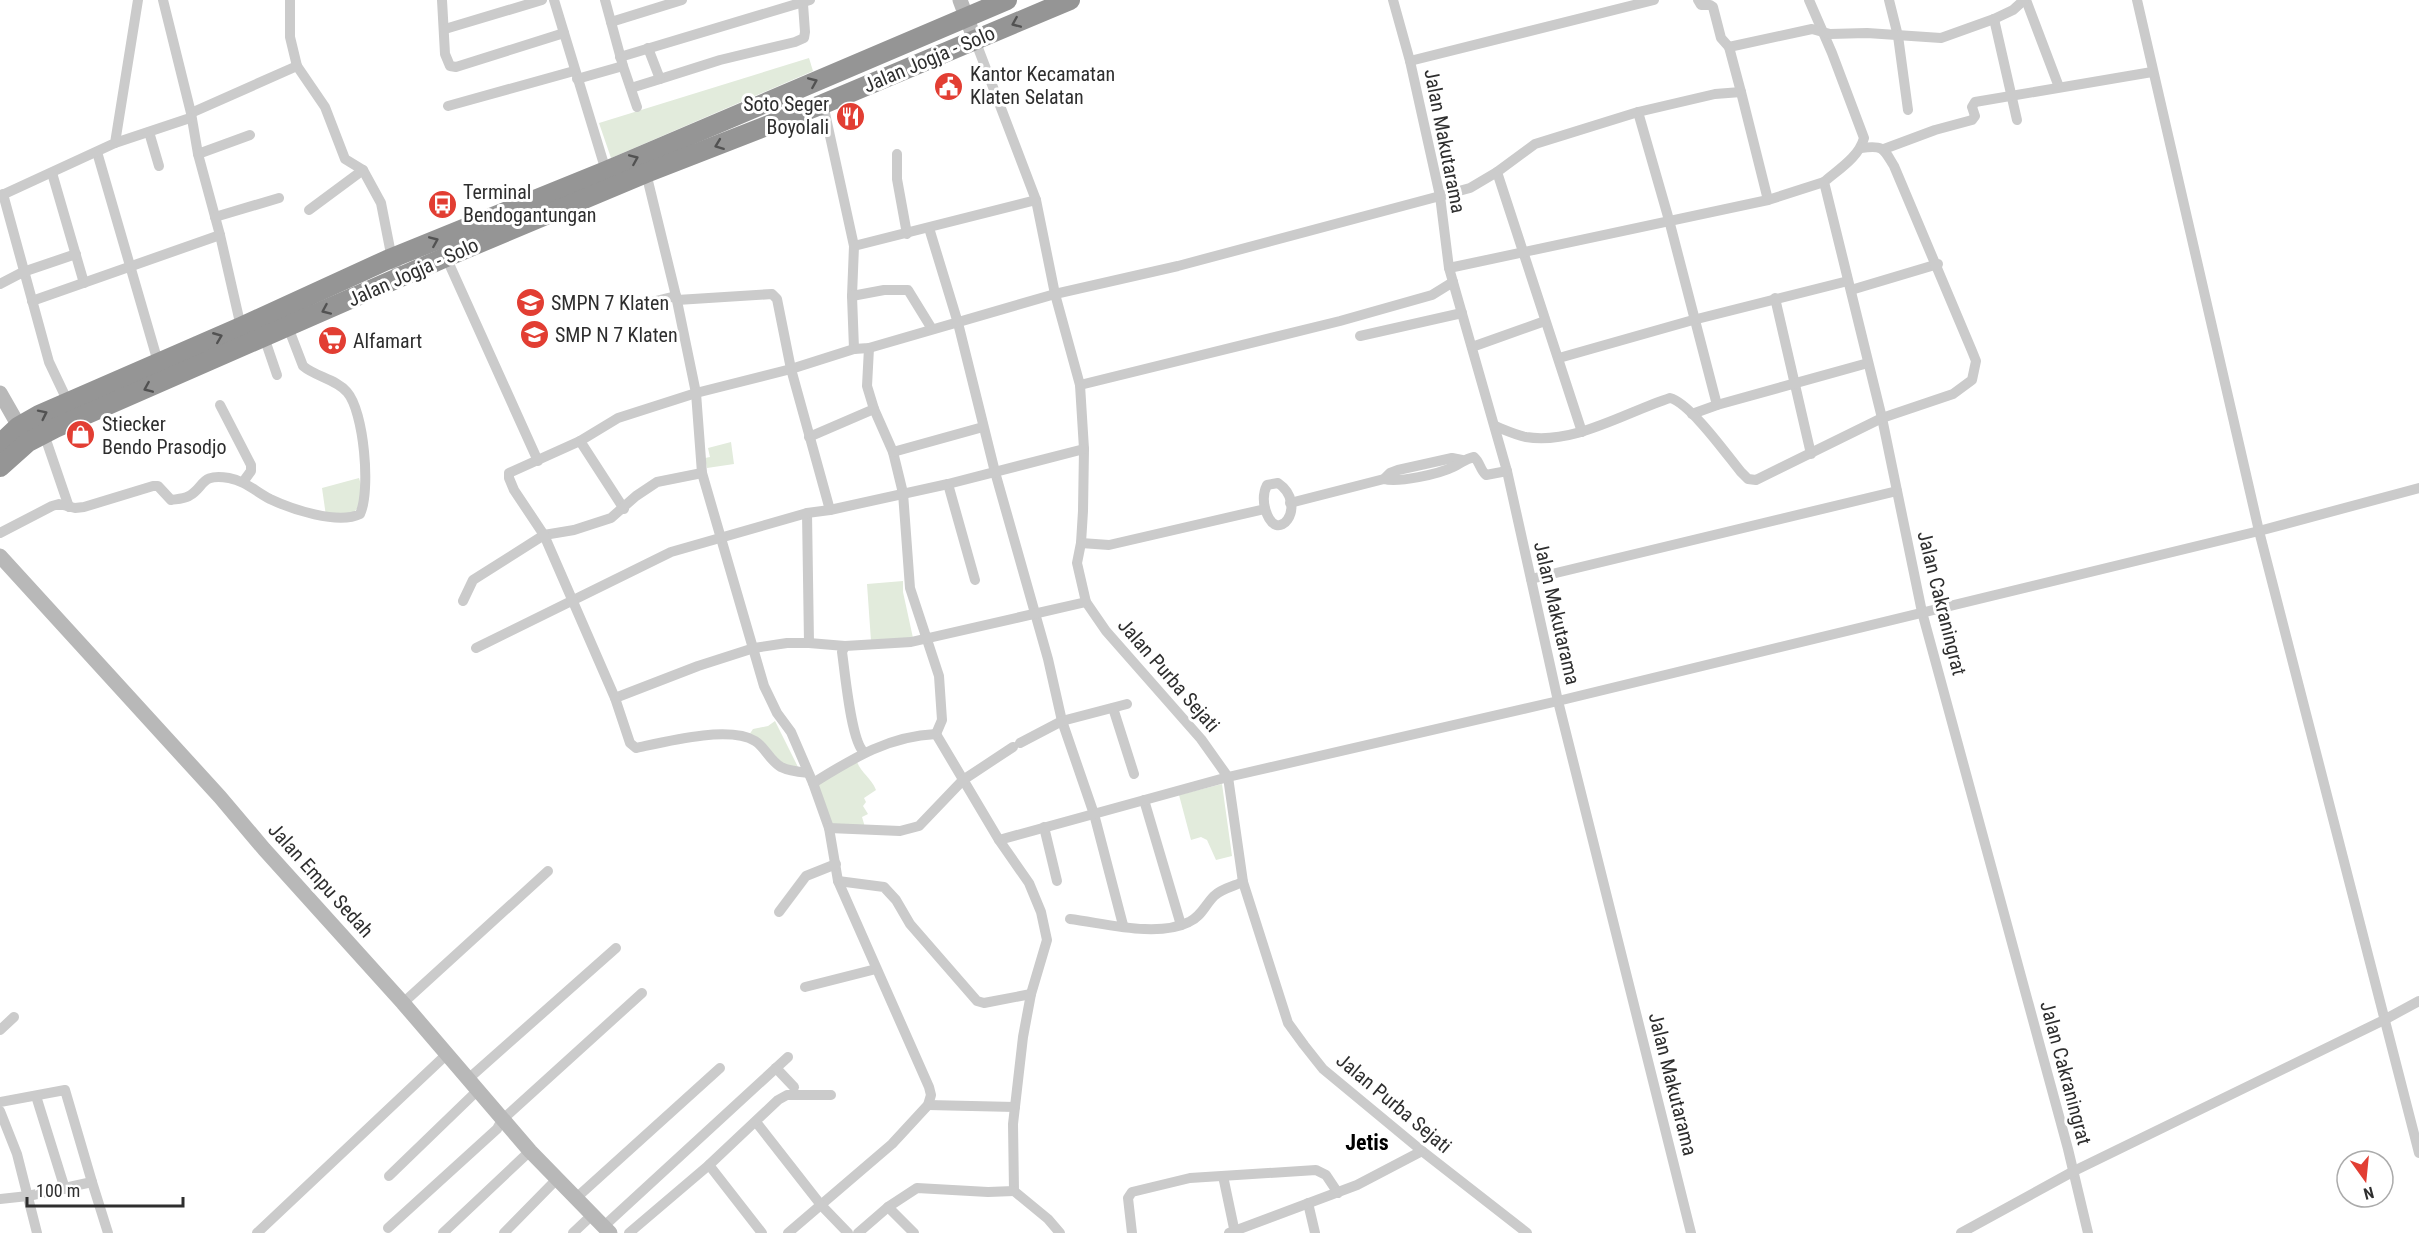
<svg xmlns="http://www.w3.org/2000/svg" width="2419" height="1233" font-family="'Roboto Condensed',sans-serif">
<rect width="100%" height="100%" fill="#fff"/>
<g fill="#e2ebdc">
<path d="M809,58l4,13 -202,87 -12,-35z"/>
<path d="M731,442l3,22 -27,4 -2,-10 5,-1 -2,-9z"/>
<path d="M359,478c6,20 5,27 -12,40l-21,-2 -4,-28z"/>
<path d="M903,581v11l10,46 -42,3 -4,-57z"/>
<path d="M775,721l24,48 -28,-6 -24,-25 6,-9 15,-3z"/>
<path d="M856,759c4,14 15,18 20,31l-12,8 2,4 -3,4 5,8 -6,3 3,10 -34,-1 -16,-42z"/>
<path d="M1222,784l10,72 -16,4 -9,-20 -6,-3 -10,3 -12,-45z"/>
</g>
<g fill="none" stroke-linecap="round" stroke-linejoin="round">
<g stroke="#cbcbcb" stroke-width="10">
<path d="M163,0l28,113 7,41 22,81 21,92"/>
<path d="M290,0v37l7,29 28,41 20,52 18,11 18,33 11,56 9,18"/>
<path d="M442,0l3,54 5,12 6,1 108,-34"/>
<path d="M554,0l52,171"/>
<path d="M605,0l18,66 14,41"/>
<path d="M1393,0l17,61 30,135 9,72 58,203 51,230 133,532"/>
<path d="M1698,0l3,5h9l3,2 8,31 8,9"/>
<path d="M1809,0l23,53 32,85c-5,19 -25,31 -40,44l58,236 40,194 146,537 20,84"/>
<path d="M1889,0l9,36 10,74"/>
<path d="M2026,0l33,87"/>
<path d="M2137,0l122,531 160,622"/>
<path d="M1994,19l23,101"/>
<path d="M611,22l71,-22"/>
<path d="M445,29l97,-29"/>
<path d="M975,40l61,160 19,94 25,91 4,64 -1,62 -2,32 -4,20 9,39 20,29 95,108 27,38 15,105 45,141 16,22 19,24 99,82 105,82"/>
<path d="M648,48l12,31 60,-19 75,-18 9,-4 1,-6 -2,-28"/>
<path d="M620,57l190,-57"/>
<path d="M1410,61l244,-61"/>
<path d="M577,79l46,-13"/>
<path d="M631,88l29,-9"/>
<path d="M1741,92l27,108"/>
<path d="M823,104l31,142 -2,50 2,53"/>
<path d="M448,106l126,-35"/>
<path d="M1638,112l31,108 48,185"/>
<path d="M191,113l106,-47"/>
<path d="M149,132l10,34"/>
<path d="M115,143l75,-25"/>
<path d="M1884,149l51,-19 37,-10 3,-4 -3,-9 3,-5 177,-30"/>
<path d="M97,152l61,210"/>
<path d="M198,154l52,-19"/>
<path d="M897,154v25l10,55"/>
<path d="M1497,172l85,260"/>
<path d="M52,173l32,110"/>
<path d="M646,173l30,123 20,97 6,80 62,213 13,27 14,19 22,51 16,45 9,53 91,206 2,8 -3,10 -36,39 -104,89"/>
<path d="M3,194l46,168 19,40"/>
<path d="M0,196l115,-53 23,-143"/>
<path d="M309,210l54,-40"/>
<path d="M215,217l64,-19"/>
<path d="M929,228l29,95 37,149 53,187 14,62 32,93 29,111"/>
<path d="M854,246l182,-46"/>
<path d="M446,257l92,204"/>
<path d="M1449,268l319,-68 56,-18"/>
<path d="M0,284l23,-12 53,-18"/>
<path d="M1851,290l87,-26"/>
<path d="M852,296l32,-6h24l24,39"/>
<path d="M1775,298l36,156"/>
<path d="M677,300l95,-6 5,5 14,70 39,141"/>
<path d="M32,301l188,-66"/>
<path d="M631,307l45,-11"/>
<path d="M1360,336l102,-23"/>
<path d="M264,337l13,38"/>
<path d="M1472,347l73,-26"/>
<path d="M869,348l-2,38 7,23 19,43 10,41 7,95 29,88 3,44 -6,14"/>
<path d="M1559,358l134,-38 155,-39"/>
<path d="M1080,385l260,-64 92,-26 21,-13"/>
<path d="M220,405l31,60v6l-8,11"/>
<path d="M1692,414l25,-9 151,-42"/>
<path d="M1495,426c10,4 21,9 31,11 48,8 100,-25 144,-39 20,5 57,57 71,74l7,7 8,1 126,-62 71,-24 19,-14 4,-19 -4,-10 -78,-185c-11,-18 -10,-21 -33,-18"/>
<path d="M44,434l25,73"/>
<path d="M809,437l65,-28"/>
<path d="M580,441l44,68"/>
<path d="M893,452l90,-25"/>
<path d="M1384,479l6,-6 8,-3 54,-12 10,2"/>
<path d="M1278,483c32,22 -2,67 -13,25 -2,-8 -2,-15 2,-23z"/>
<path d="M948,484l27,96"/>
<path d="M1290,503l94,-24c14,4 55,-5 69,-12 8,-3 11,-8 21,-10 6,5 6,13 12,18l21,-4"/>
<path d="M807,513l2,130"/>
<path d="M0,533l52,-27 7,-2 16,4 9,-1 69,-21h5l13,14c6,-1 12,-1 18,-4 16,-9 11,-23 40,-18 16,3 26,13 41,21 21,10 68,26 90,15 11,-23 4,-103 -13,-122 -11,-13 -31,-15 -44,-26l-15,-39"/>
<path d="M1081,543l28,2 156,-36"/>
<path d="M1531,579l366,-88"/>
<path d="M463,601l10,-21 71,-45 30,-5 37,-12 25,-22 21,-14 45,-9"/>
<path d="M845,646l-3,6c3,20 9,90 22,100"/>
<path d="M476,648l195,-96 136,-39 23,-3 118,-26 136,-35"/>
<path d="M615,698l83,-32 56,-18 33,-5h22l36,3 66,-4 175,-40"/>
<path d="M1113,708l21,66"/>
<path d="M936,734l63,106 30,43 12,29 6,28 -16,54 -8,43 -10,87 1,67 34,28 12,14"/>
<path d="M1020,743l42,-22 65,-17"/>
<path d="M808,773c-9,-1 -19,-2 -27,-6 -11,-6 -16,-20 -26,-26 -26,-16 -91,1 -119,7l-6,-5 -15,-45 -71,-163 -30,-45 -5,-12v-5l71,-32 38,-23 78,-25 95,-24 63,-20 15,-1 186,-54 123,-28 292,-78 27,-16 38,-28 103,-32 77,-18 26,-2 -12,-45 83,-18 18,5 37,-1 74,5 53,-19 19,-9 11,-10"/>
<path d="M813,783c39,-24 75,-47 123,-49"/>
<path d="M1144,800l37,125"/>
<path d="M1044,827l13,54"/>
<path d="M829,828l71,3 19,-5 44,-46 50,-33"/>
<path d="M999,840l229,-63 330,-76 701,-170 160,-43"/>
<path d="M838,881l46,6 12,13 14,24 67,77 7,2 47,-9"/>
<path d="M779,912l27,-36 30,-12"/>
<path d="M1070,919c34,4 87,19 119,3 12,-5 16,-17 25,-26 7,-7 20,-10 29,-14"/>
<path d="M805,987l71,-18"/>
<path d="M403,1003l145,-132"/>
<path d="M0,1030l14,-13"/>
<path d="M776,1068l18,19"/>
<path d="M467,1080l149,-132"/>
<path d="M36,1096l29,93"/>
<path d="M0,1102l65,-12 27,92 -64,14 -28,3"/>
<path d="M928,1105l87,2"/>
<path d="M0,1111l17,43 20,79"/>
<path d="M756,1122l65,83 27,28"/>
<path d="M709,1165l53,68"/>
<path d="M389,1176l88,-85"/>
<path d="M1223,1176l12,57"/>
<path d="M92,1182l16,51"/>
<path d="M575,1199l145,-131"/>
<path d="M1308,1203l7,30"/>
<path d="M888,1207l26,26"/>
<path d="M603,1227l185,-170"/>
<path d="M388,1228l109,-99 5,-9 140,-127"/>
<path d="M257,1233l189,-178"/>
<path d="M443,1233l87,-82"/>
<path d="M504,1233l52,-53"/>
<path d="M573,1233l18,-17"/>
<path d="M629,1233l80,-68 69,-65 9,-5h44"/>
<path d="M858,1233l30,-26 29,-19 71,4 26,-1"/>
<path d="M1132,1233l-4,-35 4,-6 58,-14 126,-8 10,5 12,18"/>
<path d="M1229,1233l128,-48 65,-34"/>
<path d="M1961,1233l113,-62 310,-151 35,-19"/>
</g>
<g stroke="#b8b8b8" stroke-width="15">
<path d="M960,0l15,40"/>
<path d="M0,393l24,42"/>
<path d="M0,556l220,241 44,52 139,154 127,148 80,82"/>
</g>
<g stroke="#959595" stroke-width="20">
<path d="M0,444l18,-17 21,-12 202,-88 146,-67 219,-89 401,-171"/>
<path d="M0,467l28,-25 27,-14 391,-171 200,-84 177,-69 247,-104"/>
</g>
</g>
<defs><path id="oneway-chevron" d="M-2-3.5L2.5 0L-2 3.5" fill="none" stroke-width="1.6" stroke-linecap="round" stroke-linejoin="round" transform="scale(1.5)"/></defs>
<g stroke="#525252">
<use href="#oneway-chevron" transform="translate(1016 23) rotate(157)"/>
<use href="#oneway-chevron" transform="translate(813 82) rotate(-23)"/>
<use href="#oneway-chevron" transform="translate(719 145) rotate(159)"/>
<use href="#oneway-chevron" transform="translate(634 159) rotate(-23)"/>
<use href="#oneway-chevron" transform="translate(434 241) rotate(-23)"/>
<use href="#oneway-chevron" transform="translate(326 310) rotate(156)"/>
<use href="#oneway-chevron" transform="translate(218 337) rotate(-22)"/>
<use href="#oneway-chevron" transform="translate(148 388) rotate(157)"/>
<use href="#oneway-chevron" transform="translate(43 414) rotate(-26)"/>
</g>
<defs>
<symbol id="civic-disc" viewBox="-11 -11 22 22"><circle r="9.5" fill="#e23e33" stroke="#fff"/><path d="M-.6-6.5H3V-4.5H.6V-3L4-1V1h2V6H-6V1h2V-1L-.6-3ZM-1.2 2.5V6h2.4V2.5Z" fill="#fff"/></symbol>
<symbol id="restaurant-disc" viewBox="-11 -11 22 22"><circle r="9.5" fill="#e23e33" stroke="#fff"/><path d="M-5-6h1v4h1v-4h1v4h1v-4h1v5L-1.5 .5V6h-2V.5L-5-1ZM5-6V6H3V1.5H1.5Q1.5-4 5-6Z" fill="#fff"/></symbol>
<symbol id="bus-disc" viewBox="-11 -11 22 22"><circle r="9.5" fill="#e23e33" stroke="#fff"/><path d="M-5-6H5V4H4V6H2V4H-2V6H-4V4H-5ZM-3.5-4V0h7V-4ZM-3.5 1.2v1.5H-2V1.2ZM2 1.2v1.5H3.5V1.2Z" fill="#fff"/></symbol>
<symbol id="school-disc" viewBox="-11 -11 22 22"><circle r="9.5" fill="#e23e33" stroke="#fff"/><path d="M0-5L7-2L0 1L-7-2ZM-4 1L0 2.5L4 1V4Q0 6-4 4Z" fill="#fff"/></symbol>
<symbol id="supermarket-disc" viewBox="-11 -11 22 22"><circle r="9.5" fill="#e23e33" stroke="#fff"/><path d="M-6-5.5h2.5l.6 2H6L4.5 2H-2.5L-4.4-4H-6ZM-1.5 3.2a1.3 1.3 0 1 0 .1 0ZM3 3.2a1.3 1.3 0 1 0 .1 0Z" fill="#fff"/></symbol>
<symbol id="shop-disc" viewBox="-11 -11 22 22"><circle r="9.5" fill="#e23e33" stroke="#fff"/><path d="M-5-2.5h2.3a2.7 3.5 0 0 1 5.4 0H5L5.5 6h-11ZM-1.5-2.5h3a1.5 2.3 0 0 0-3 0Z" fill="#fff"/></symbol>
</defs>
<g fill-rule="evenodd">
<use href="#civic-disc" x="932" y="70" width="33" height="33"/>
<use href="#restaurant-disc" x="834" y="100" width="33" height="33"/>
<use href="#bus-disc" x="426" y="188" width="33" height="33"/>
<use href="#school-disc" x="514" y="286" width="33" height="33"/>
<use href="#school-disc" x="518" y="318" width="33" height="33"/>
<use href="#supermarket-disc" x="316" y="324" width="33" height="33"/>
<use href="#shop-disc" x="64" y="418" width="33" height="33"/>
</g>
<g text-anchor="middle" stroke-width="6" stroke-linejoin="round" paint-order="stroke">
<g font-size="20" fill="#2e2e2e" stroke="#fff">
<text transform="translate(929 59) rotate(-23)" y="7">Jalan Jogja - Solo</text>
<text transform="translate(1445 141) rotate(79)" y="7">Jalan Makutarama</text>
<text transform="translate(413 272) rotate(-24)" y="7">Jalan Jogja - Solo</text>
<text transform="translate(1942 603) rotate(76)" y="7">Jalan Cakraningrat</text>
<text transform="translate(1557 613) rotate(77)" y="7">Jalan Makutarama</text>
<text transform="translate(1169 675) rotate(49)" y="7">Jalan Purba Sejati</text>
<text transform="translate(321 880) rotate(48)" y="7">Jalan Empu Sedah</text>
<text transform="translate(2066 1073) rotate(75)" y="7">Jalan Cakraningrat</text>
<text transform="translate(1673 1084) rotate(76)" y="7">Jalan Makutarama</text>
<text transform="translate(1394 1103) rotate(40)" y="7">Jalan Purba Sejati</text>
</g>
<g font-size="20" fill="#2e2e2e" stroke="#fff" text-anchor="start">
<text x="970" y="81">Kantor Kecamatan<tspan x="970" dy="23">Klaten Selatan</tspan></text>
<text x="829" y="111" text-anchor="end">Soto Seger<tspan x="829" dy="23">Boyolali</tspan></text>
<text x="463" y="199">Terminal<tspan x="463" dy="23">Bendogantungan</tspan></text>
<text x="551" y="310">SMPN 7 Klaten</text>
<text x="555" y="342">SMP N 7 Klaten</text>
<text x="353" y="348">Alfamart</text>
<text x="102" y="431">Stiecker<tspan x="102" dy="23">Bendo Prasodjo</tspan></text>
</g>
<g font-size="22" font-weight="bold" fill="#000" stroke="#fff">
<text x="1367" y="1150">Jetis</text>
</g>
</g>
<g transform="translate(2365 1179) rotate(165)"><circle r="28" fill="#ffffff" stroke="#ababab" stroke-width="1.5"/>
<path d="M0-4.5L10 22L0 15L-10 22Z" fill="#e23e33"/>
<text y="-9" font-size="16" font-weight="bold" text-anchor="middle" fill="#2e2e2e">N</text>
</g>
<path d="M27 1197v9h156v-9" fill="none" stroke="#2e2e2e" stroke-width="3"/>
<text x="36" y="1197" font-size="18" fill="#2e2e2e" stroke="#ffffff" stroke-width="4.5" paint-order="stroke">100 m</text>
</svg>
